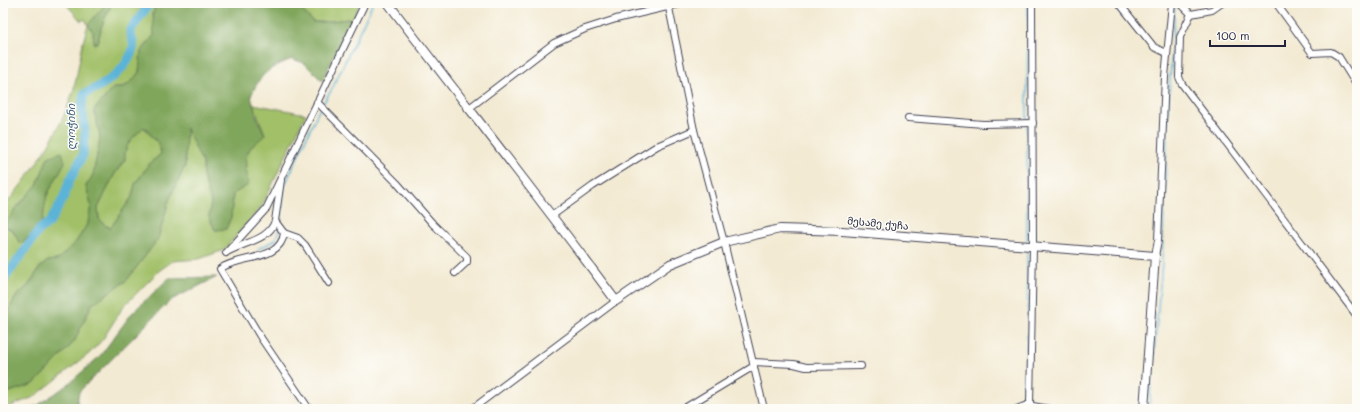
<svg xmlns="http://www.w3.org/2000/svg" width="1360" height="412" font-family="Mali,'Noto Sans Georgian',sans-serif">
<rect width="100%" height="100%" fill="#fdfcf7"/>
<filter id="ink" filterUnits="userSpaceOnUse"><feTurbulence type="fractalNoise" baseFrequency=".025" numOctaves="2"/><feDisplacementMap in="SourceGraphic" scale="8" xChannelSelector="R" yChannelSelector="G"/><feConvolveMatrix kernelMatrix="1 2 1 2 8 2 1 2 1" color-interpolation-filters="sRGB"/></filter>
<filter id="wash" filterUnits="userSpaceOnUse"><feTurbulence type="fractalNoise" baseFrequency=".012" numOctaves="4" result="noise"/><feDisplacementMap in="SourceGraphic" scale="16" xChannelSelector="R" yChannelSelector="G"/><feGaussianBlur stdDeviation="0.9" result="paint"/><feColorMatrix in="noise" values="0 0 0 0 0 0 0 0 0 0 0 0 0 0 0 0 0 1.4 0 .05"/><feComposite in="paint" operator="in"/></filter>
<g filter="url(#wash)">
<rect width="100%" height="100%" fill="#f3ead3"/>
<g fill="#a1c068" stroke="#627152" fill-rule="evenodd">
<path d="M65,3h41l-13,29 1,12 4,-2 4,-17 10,-22h44l-3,10 1,22 -13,17 -2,20 -7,9 -10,7h-9l-19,22 6,26 -1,9 -6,30 -7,11 5,19 -3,18 -12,19 -19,18 -9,1 -8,6 -12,19 -11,9 -9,16 -1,14 -4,8v-121l3,-8c27,-33 56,-74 68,-116 5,-21 7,-43 14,-63l-3,-6 -4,2zM48,157l17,5 -18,33 -3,9v10l-24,29 -7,-12 3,-23 21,-23z"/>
<path d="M301,3h59l-7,16c-14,0 -26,4 -40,3l-12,-13z"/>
<path d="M253,104l53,10 -44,92 -38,44 -25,9 -26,2 -13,9 -37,37 -20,32 -13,14 -56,44 -31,12v-15l31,-10 40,-42 18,-38 35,-24 31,-41 11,-39 16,-34 1,-39 17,37v12l8,26 -2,15 6,13 11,-1 5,-12 2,-23 15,-9c-3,-31 -7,-29 17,-51z"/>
<path d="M143,127l16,17 2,10 -11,9 -15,21 -3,13 -21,30 -5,-1 -7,-7 -1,-11 16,-33 11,-15c-2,-14 9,-24 18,-33z"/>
</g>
<g fill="#80a65c" stroke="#51644c" fill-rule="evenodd">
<path d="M106,3h6l-10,22 -4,17 -4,2 -1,-12 -5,-7z"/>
<path d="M156,3h145v6l12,13c14,1 26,-3 40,-3l-31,62 -18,-18 -12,-4c-23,9 -31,14 -41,37l5,19 9,20c-24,20 -20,19 -17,50l-15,9 -2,23 -5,12 -11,1 -6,-13 2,-15 -8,-26v-12l-17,-36 -1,38 -16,34 -11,39 -31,41 -35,24 -18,38 -40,42 -31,10v-61l4,-8 1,-14 9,-16 11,-9 12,-19 8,-6 9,-1 19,-18 12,-19 3,-18 -5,-19 7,-11 6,-30 1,-9 -6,-26 19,-22h10l9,-7 7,-9 2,-20 13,-17 -1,-22zM144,127l15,17 2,10 -11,9 -15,21 -3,13 -21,30 -5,-1 -7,-7 -1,-11 16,-33 11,-16c-2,-13 9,-23 19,-32z"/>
<path d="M62,152l3,10 -18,33 -5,27 -10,13 -12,9 -7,-13 -9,-5 12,-18 21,-23 11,-28z"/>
<path d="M217,277l-46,23 -92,92 -3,17h-49l11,-4 28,-19 34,-30 32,-43 37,-35z"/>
</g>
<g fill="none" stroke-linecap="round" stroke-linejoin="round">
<g stroke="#5bb3d8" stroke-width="1.5">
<path d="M322,105l9,-14 42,-88"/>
<path d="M1027,121l1,-118"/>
<path d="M1027,125v118"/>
<path d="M281,224l3,-37 36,-79"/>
<path d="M258,249l17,-9 4,-10"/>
<path d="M1022,405l6,-76 -1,-80"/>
<path d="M1149,409l13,-146 6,-152 7,-108"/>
</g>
<path stroke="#5bb3d8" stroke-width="9" d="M3,281l37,-52 10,-7 13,-23 6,-17 14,-27 2,-22 -3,-28 2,-11c21,-9 42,-23 49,-45 2,-5 -2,-13 -3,-18l20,-28"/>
</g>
</g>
<g filter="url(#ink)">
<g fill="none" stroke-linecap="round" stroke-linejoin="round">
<defs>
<g id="street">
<path d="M668,3l26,127 30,112 40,167"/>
<path d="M1119,3l35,44 12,6"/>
<path d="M1180,3l11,11 21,-4 10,-7"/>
<path d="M1276,3l36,50 19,-1 8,5 18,29"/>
<path d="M1191,14l-11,23 -1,40 3,7 175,232"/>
<path d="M317,102l80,81 36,41 34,33v5l-12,11"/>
<path d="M468,109l86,-66 31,-14 31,-10 68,-16"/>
<path d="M908,118l75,6 50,-1"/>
<path d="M281,180l-6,41 9,12c-3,29 -46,22 -64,36l41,69 48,71"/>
<path d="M553,215l40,-29 64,-40 37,-16"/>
<path d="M284,233l14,5 7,7 24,38"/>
<path d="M229,251c16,-9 40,-11 46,-30"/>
<path d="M226,253l40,-44 99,-206"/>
<path d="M1155,256l3,-16 7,-163 7,-74"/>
<path d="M753,362l41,2 12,3 55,-1"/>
<path d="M1030,405l3,-158 -1,-244"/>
<path d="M472,409l144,-108"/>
<path d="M683,409l71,-43"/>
<path d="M1017,409l10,-4 22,4"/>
</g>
<path id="secondary" d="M388,3c76,100 154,198 228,298l54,-37 54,-22 56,-13 62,2 313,25 -11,153"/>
</defs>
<use href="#street" stroke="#414052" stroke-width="8"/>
<use href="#secondary" stroke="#414052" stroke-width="10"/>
<use href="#street" stroke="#fff" stroke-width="6"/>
<use href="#secondary" stroke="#fff" stroke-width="8"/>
</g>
</g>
<g text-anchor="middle" stroke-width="3" stroke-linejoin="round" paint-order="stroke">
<g font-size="10" fill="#22223b" stroke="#fdfcf7">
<text transform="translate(878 223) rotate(5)" y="4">მესამე ქუჩა</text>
</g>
<g font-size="11" font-style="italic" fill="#395c7a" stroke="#fdfcf7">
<text transform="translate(71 127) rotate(-90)" y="4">ლოჭინი</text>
</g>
</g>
<rect width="1360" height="412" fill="none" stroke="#fdfcf7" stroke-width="16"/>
<path d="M1210 40v6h75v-6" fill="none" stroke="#22223b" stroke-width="2"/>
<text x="1216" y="40" font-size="12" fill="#22223b" stroke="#fdfcf7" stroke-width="3" paint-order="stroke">100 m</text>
</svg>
